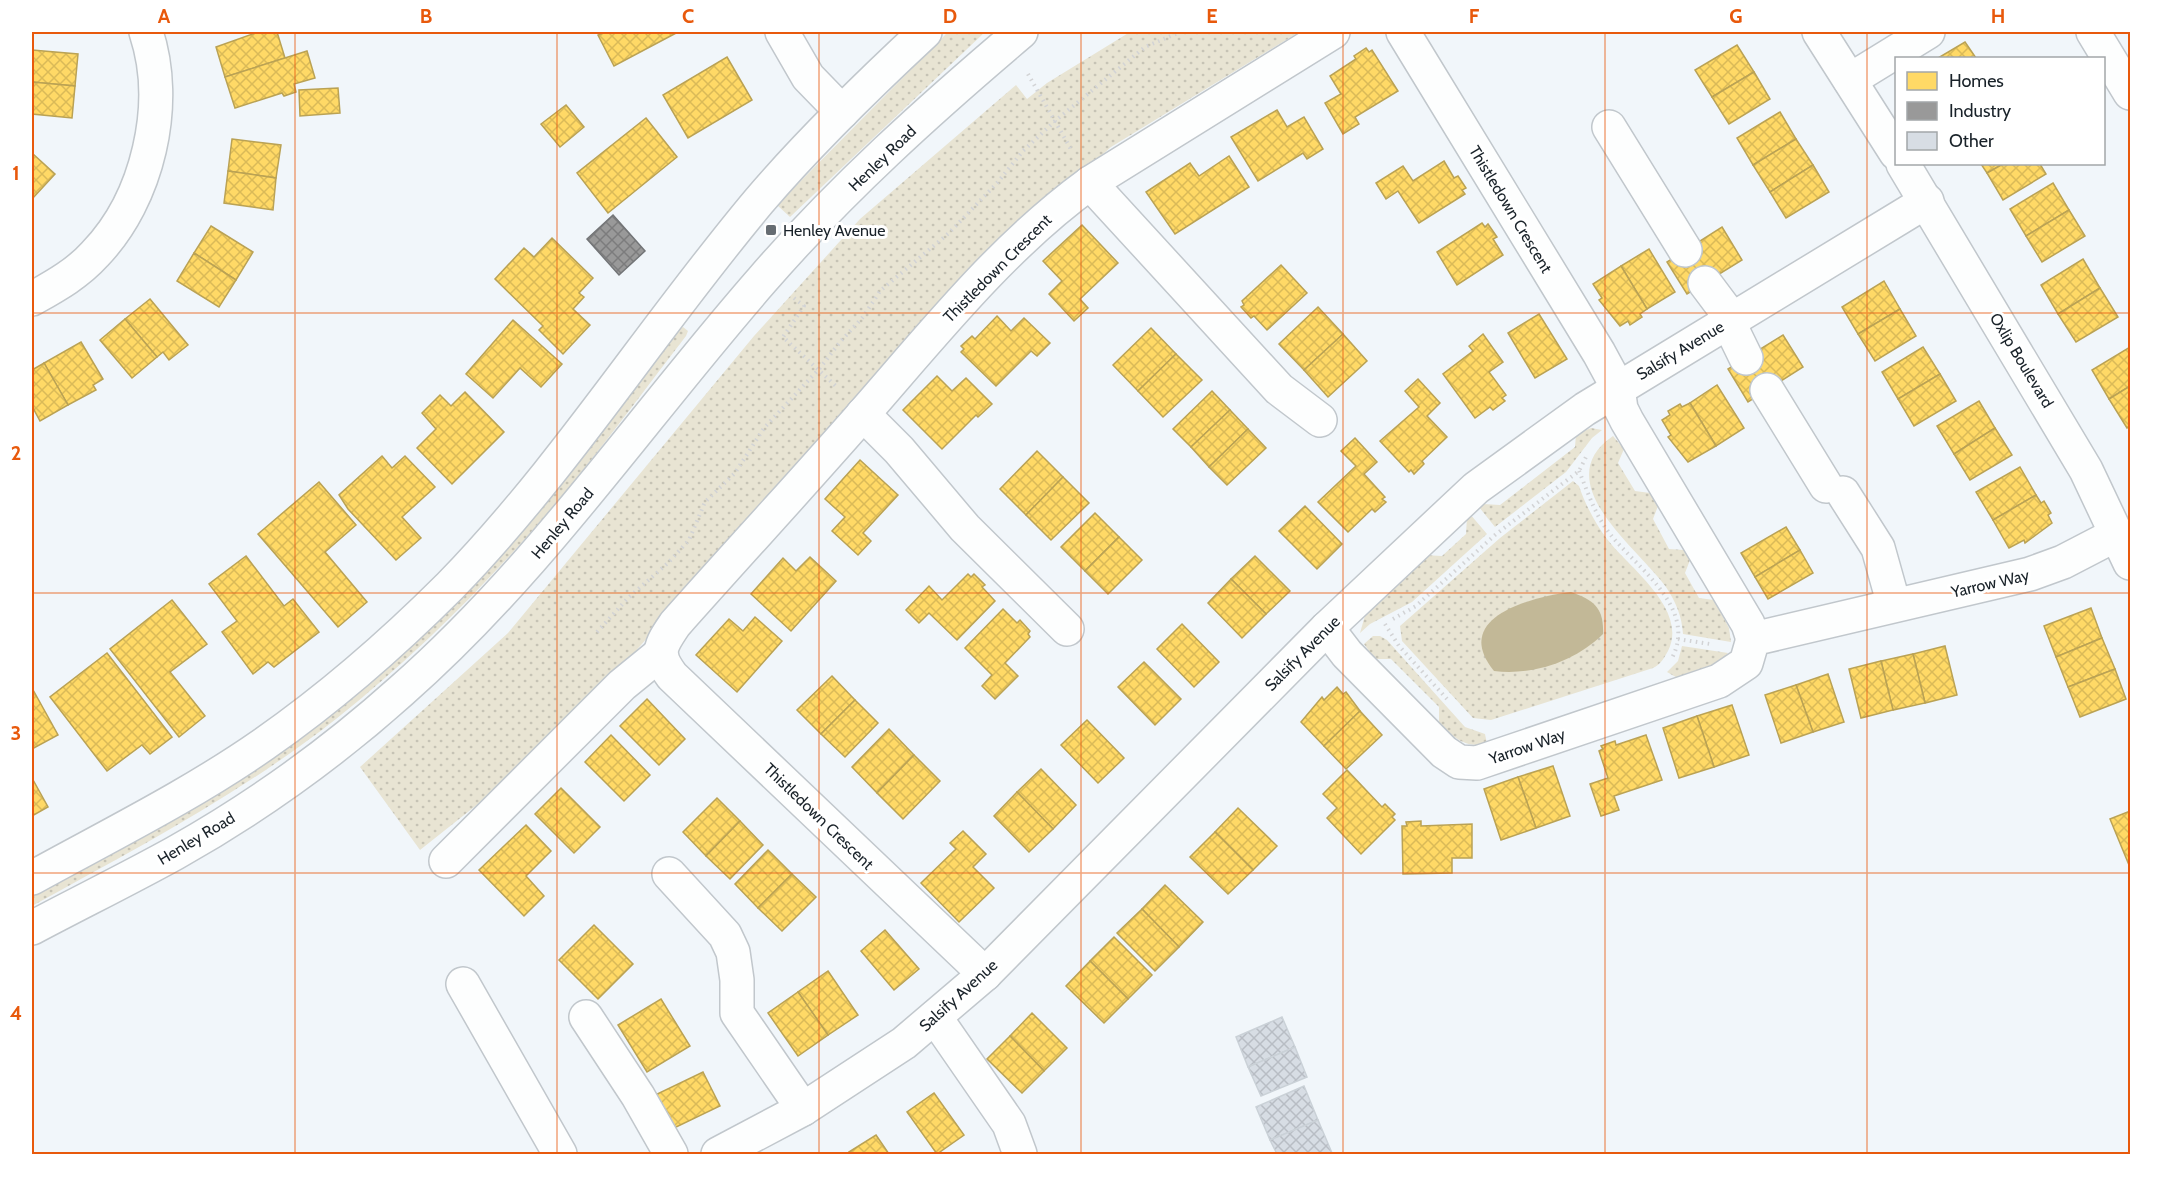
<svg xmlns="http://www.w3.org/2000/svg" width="2162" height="1186" font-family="Cabin,sans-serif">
<defs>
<pattern id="grass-dots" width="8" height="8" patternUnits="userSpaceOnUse" patternTransform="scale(1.5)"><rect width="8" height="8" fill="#e8e4d3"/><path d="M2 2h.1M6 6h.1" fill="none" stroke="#c6c3b5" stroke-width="1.8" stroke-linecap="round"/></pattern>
<pattern id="homes-cross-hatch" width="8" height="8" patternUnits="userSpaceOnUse" patternTransform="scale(1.5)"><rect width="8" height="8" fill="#ffd966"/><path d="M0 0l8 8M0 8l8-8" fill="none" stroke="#daba58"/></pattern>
<pattern id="industry-cross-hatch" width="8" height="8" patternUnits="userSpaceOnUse" patternTransform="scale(1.5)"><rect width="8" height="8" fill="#999"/><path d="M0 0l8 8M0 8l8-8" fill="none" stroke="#7c7c7d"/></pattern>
<pattern id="building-cross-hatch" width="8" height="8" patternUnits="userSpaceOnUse" patternTransform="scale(1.5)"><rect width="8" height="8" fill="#d7dde4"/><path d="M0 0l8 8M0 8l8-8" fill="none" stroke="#b8bdc4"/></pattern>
</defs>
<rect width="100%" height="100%" fill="#f1f6fa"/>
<g fill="url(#grass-dots)">
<path d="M948,32h37l-195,185 -13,-12z"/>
<path d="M1130,32h169l-188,115 -112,101 -132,139 -233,266 -156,151 -58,46 -60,-83 148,-134 246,-297 106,-117 156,-134 11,14 20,-16z"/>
<path d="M683,327l5,4 -2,5c-44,57 -87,116 -133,171 -66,77 -138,149 -217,212 -94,74 -200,130 -304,187v-12l110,-59 422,-355 113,-149z"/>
<path d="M1591,428l11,2 -10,8 -26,34 -71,55 -16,-20 4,-3 17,1 75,-58 1,-13z"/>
<path d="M1613,436l11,13 -6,14 17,28 15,2 8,13 -5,13 16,30 15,1 6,10 -5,13 14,25 15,2 15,28 2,14 -48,-8c-1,-17 -7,-32 -17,-47 -28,-39 -120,-105 -53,-151z"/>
<path d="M1573,481l6,5c6,18 16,37 28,53 21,28 82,70 61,112 -4,7 -7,13 -15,17l-162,52 -18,-2 -71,-77 -2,-15 100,-88z"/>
<path d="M1470,514l17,20 -75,68 -42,22 -10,9 6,-21 58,-57 18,1 24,-22 1,-17z"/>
<path d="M1373,636h7l7,4 78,87 20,7 2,10c-23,4 -33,-6 -48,-22v-15l-48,-48h-16l-11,-15z"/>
<path d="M1682,646l46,7 -9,11 -38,16 -14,-8 11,-11z"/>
</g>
<path fill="#c2b897" d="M1571,592c23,8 33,16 32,42 -27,27 -70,42 -109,37 -44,-54 38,-74 77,-79z"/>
<g fill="url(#homes-cross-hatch)" stroke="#baa254" stroke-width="1.5">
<path d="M258,32h19l8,26 -60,19 -9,-30z"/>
<path d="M605,32h73l-64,34 -16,-31z"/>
<path d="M1965,42l11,16h-38z"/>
<path d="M1737,45l17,27 -42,25 -17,-27z"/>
<path d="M1366,48l3,4 3,-2 26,41 -43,26 4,7 -16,10 -18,-31 16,-9 -11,-18 26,-17 -2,-3z"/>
<path d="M32,50l46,4 -3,32 -43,-4z"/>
<path d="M307,51l8,27 -21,6 2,8 -12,4 -2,-3 -47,15 -10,-31z"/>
<path d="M727,57l25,43 -64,38 -25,-43z"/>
<path d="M1754,72l16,27 -41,25 -17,-27z"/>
<path d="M32,82l43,4 -3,32 -40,-4z"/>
<path d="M338,88l2,25 -40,3 -1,-26z"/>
<path d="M566,105l18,22 -24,20 -19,-23z"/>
<path d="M1277,110l10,17 17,-10 19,32 -16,10 -4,-6 -45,28 -27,-44z"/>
<path d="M1780,112l16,27 -43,26 -16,-27z"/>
<path d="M646,118l31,39 -69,56 -31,-40z"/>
<path d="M232,139l49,6 -5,33 -48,-7z"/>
<path d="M1796,139l17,26 -43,27 -17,-27z"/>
<path d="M32,153l23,21 -22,24 -1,-1z"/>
<path d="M1229,156l20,31 -74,47 -29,-42 44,-29 9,13z"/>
<path d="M1444,161l10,17 4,-2 8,12 -4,2 3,4 -46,29 -21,-32 -12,8 -10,-16 27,-17 10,15z"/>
<path d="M1981,164h22l-16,9z"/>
<path d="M2003,164h37l6,10 -43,26 -16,-27z"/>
<path d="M1813,165l16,27 -43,26 -16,-26z"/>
<path d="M228,171l48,7 -3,32 -49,-7z"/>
<path d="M2053,183l16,27 -43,26 -16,-27z"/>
<path d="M2069,210l16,26 -43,26 -16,-26z"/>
<path d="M1482,223l3,4 3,-3 9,13 -4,2 10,16 -46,30 -20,-33z"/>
<path d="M1082,225l36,38 -38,36 8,9 -14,13 -25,-27 13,-13 -19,-20z"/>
<path d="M211,226l42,26 -17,28 -42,-27z"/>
<path d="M1722,227l20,33 -55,34 -20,-32z"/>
<path d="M552,238l41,40 -14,15 5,4 -11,12 17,16 -27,29 -24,-24 4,-4 -48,-47 29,-31 10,9z"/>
<path d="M1649,249l26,43 -28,17 -26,-43z"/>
<path d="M194,253l42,27 -17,27 -42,-26z"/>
<path d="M2083,259l17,29 -42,26 -17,-29z"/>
<path d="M1281,265l26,28 -40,37 -13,-14 -3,2 -10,-11 3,-2 -2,-4z"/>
<path d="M1621,266l26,43 -7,5 2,3 -12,8 -2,-4 -8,5 -21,-26 3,-2 -9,-14z"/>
<path d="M1884,281l16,28 -42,25 -16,-27z"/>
<path d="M2100,288l18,29 -42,25 -18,-28z"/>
<path d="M150,299l38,46 -19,15 -6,-8 -6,5 -32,-38z"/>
<path d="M1318,307l25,27 -39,36 -25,-26z"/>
<path d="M1900,309l16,27 -41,25 -17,-27z"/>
<path d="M1539,314l28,45 -32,19 -27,-45z"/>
<path d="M997,316l14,15 13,-13 26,25 -13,13 -6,-5 -35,35 -35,-34 3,-3 -3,-3 11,-10 3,3z"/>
<path d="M125,319l32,38 -25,21 -32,-38z"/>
<path d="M513,320l49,44 -21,23 -21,-19 -27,30 -27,-24z"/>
<path d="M1151,328l25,26 -38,37 -25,-26z"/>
<path d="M1343,334l24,27 -39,36 -24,-27z"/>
<path d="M1483,334l20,28 -14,10 17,23 -4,3 3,3 -12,9 -3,-3 -15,11 -32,-44 30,-23 -4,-5z"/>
<path d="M1783,335l20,32 -55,35 -20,-33z"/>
<path d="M81,342l22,37 -10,6 3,5 -28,15 -24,-42z"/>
<path d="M1923,347l17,27 -42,25 -16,-27z"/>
<path d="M2130,347v39l-21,13 -17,-29z"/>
<path d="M1176,354l26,26 -39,37 -25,-26z"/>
<path d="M44,363l24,42 -28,16 -8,-15v-36z"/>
<path d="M1940,374l16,27 -42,25 -16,-27z"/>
<path d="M937,376l15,15 14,-13 26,26 -14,13 -2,-2 -34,34 -39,-39z"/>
<path d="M1418,379l22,24 -13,13 20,21 -25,24 2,3 -10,10 -3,-4 -2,2 -29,-31 39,-34 -14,-16z"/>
<path d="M1717,385l27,43 -28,18 -26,-43z"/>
<path d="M2130,386v39l-3,3 -18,-29z"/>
<path d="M1212,391l18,19 -39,37 -18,-18z"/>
<path d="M465,392l39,40 -52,52 -35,-36 19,-19 -14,-16 18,-18 11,11z"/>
<path d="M1979,401l16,27 -41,26 -17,-28z"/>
<path d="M1690,403l26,43 -28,16 -20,-25 3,-2 -9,-15 8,-5 -2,-4 12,-7 2,3z"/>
<path d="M1230,410l18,19 -39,38 -18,-20z"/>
<path d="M1995,428l17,27 -42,25 -16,-26z"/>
<path d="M1248,429l18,19 -39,37 -18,-18z"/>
<path d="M1355,438l22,24 -13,12 21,23 -3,2 4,3 -11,10 -3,-3 -24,23 -30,-30 38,-36 -15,-15z"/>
<path d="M1037,451l26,26 -37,38 -26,-26z"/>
<path d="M382,456l10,12 13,-12 30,31 -33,30 19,21 -25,22 -48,-51 -9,-14z"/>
<path d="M860,460l38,35 -35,38 8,8 -13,14 -26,-24 13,-14 -20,-18z"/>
<path d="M2020,467l16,28 -43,25 -17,-28z"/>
<path d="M1063,477l26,26 -38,37 -25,-25z"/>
<path d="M319,482l37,43 -31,27 42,50 -29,25 -80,-93z"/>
<path d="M2036,495l5,8 3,-2 7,12 -3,2 4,8 -27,20 -1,-3 -15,8 -16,-28z"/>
<path d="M1305,506l37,38 -25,25 -38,-38z"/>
<path d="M1095,513l24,24 -34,34 -24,-24z"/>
<path d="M1786,527l14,23 -45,27 -14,-24z"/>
<path d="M1119,537l23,23 -34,34 -23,-23z"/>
<path d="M1800,550l13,23 -45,26 -13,-22z"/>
<path d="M246,556l38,50 9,-7 26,33 -45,35 -6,-5 -15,12 -31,-42 15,-11 -28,-37z"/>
<path d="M1255,556l35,35 -24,23 -35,-35z"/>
<path d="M810,557l26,24 -45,50 -40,-37 32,-36 13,13z"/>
<path d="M968,574l3,3 3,-3 11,11 -3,2 13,14 -38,39 -28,-27 -10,10 -13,-13 23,-24 13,14z"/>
<path d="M1231,579l35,35 -24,24 -34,-35z"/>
<path d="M172,600l35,44 -37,28 35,44 -26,21 -69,-88z"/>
<path d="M2091,608l11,30 -46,19 -12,-31z"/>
<path d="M1003,609l14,14 3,-3 10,11 -2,3 2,3 -25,26 13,13 -23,23 -13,-13 10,-11 -27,-27z"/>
<path d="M755,617l27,24 -45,51 -41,-37 33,-36 14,12z"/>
<path d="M1182,624l37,38 -25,25 -37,-38z"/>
<path d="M2102,638l13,31 -47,18 -12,-30z"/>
<path d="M1945,646l12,49 -32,8 -12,-49z"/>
<path d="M107,653l65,84 -22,17 -8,-9 -35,26 -57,-74z"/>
<path d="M1913,654l12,49 -32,7 -12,-49z"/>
<path d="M1881,661l12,49 -32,8 -12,-49z"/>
<path d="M1144,662l37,37 -26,26 -37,-38z"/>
<path d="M2115,669l11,30 -46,18 -12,-30z"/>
<path d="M1828,674l16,48 -31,10 -17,-47z"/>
<path d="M832,676l23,24 -34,34 -24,-24z"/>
<path d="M1796,685l17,47 -32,11 -16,-48z"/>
<path d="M1337,687l6,7 3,-2 14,19 -36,35 -23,-24 21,-25 2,3z"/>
<path d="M32,688l26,47 -26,14z"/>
<path d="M647,699l38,40 -26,26 -39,-39z"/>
<path d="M855,700l23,23 -33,34 -24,-23z"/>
<path d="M1732,705l17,50 -35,12 -17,-51z"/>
<path d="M1360,711l22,24 -36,34 -22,-23z"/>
<path d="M1697,716l17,51 -35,11 -16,-50z"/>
<path d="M1087,720l37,38 -26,25 -37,-38z"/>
<path d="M889,729l25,26 -37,38 -25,-26z"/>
<path d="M611,735l39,40 -26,26 -39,-39z"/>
<path d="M1646,735l16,45 -48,16 5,14 -18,6 -11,-32 18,-6 -9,-27 4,-2 -2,-3 14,-5 1,4z"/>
<path d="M914,755l26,26 -37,38 -26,-26z"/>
<path d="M1553,766l17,50 -34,12 -18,-51z"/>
<path d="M1041,769l35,36 -23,24 -36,-37z"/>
<path d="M1347,770l35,37 3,-3 10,10 -3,3 3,3 -34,34 -34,-36 10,-10 -14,-14z"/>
<path d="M1518,777l18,51 -35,12 -17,-51z"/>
<path d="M32,778l16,29 -16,9z"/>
<path d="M561,788l39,39 -26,26 -39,-39z"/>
<path d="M1017,792l36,37 -24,23 -35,-36z"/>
<path d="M717,798l23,23 -34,35 -23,-24z"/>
<path d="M1238,808l39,38 -24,24 -38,-38z"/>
<path d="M2130,811v54h-1l-19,-46z"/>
<path d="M740,821l23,24 -33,34 -24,-23z"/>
<path d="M1421,821v5l51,-2v34h-20v15l-49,1 -1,-48h5l-1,-4z"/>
<path d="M526,825l25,26 -25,25 18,20 -20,20 -45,-46z"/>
<path d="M963,831l23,23 -13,13 21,21 -35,34 -38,-39 35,-34 -6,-6z"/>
<path d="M1215,832l38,38 -25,24 -38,-37z"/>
<path d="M768,850l24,24 -34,34 -23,-24z"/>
<path d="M792,874l24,23 -34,34 -24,-23z"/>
<path d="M1165,885l38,37 -24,25 -37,-38z"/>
<path d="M1142,909l37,38 -24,24 -38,-38z"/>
<path d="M594,925l39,39 -35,35 -39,-39z"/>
<path d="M885,930l34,39 -25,21 -33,-39z"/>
<path d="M1114,937l38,38 -24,24 -38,-38z"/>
<path d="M1090,961l38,38 -24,24 -38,-37z"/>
<path d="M828,971l30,44 -30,20 -30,-43z"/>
<path d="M798,992l30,43 -30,21 -30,-43z"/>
<path d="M661,999l29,47 -43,26 -29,-47z"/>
<path d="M1032,1013l35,35 -23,23 -34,-35z"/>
<path d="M1010,1036l34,35 -22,22 -35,-34z"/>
<path d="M703,1072l17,34 -48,23 -17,-34z"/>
<path d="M934,1093l30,42 -27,19 -30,-42z"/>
<path d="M876,1135l13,19h-38l-2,-2z"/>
</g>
<path fill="url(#industry-cross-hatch)" stroke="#737577" stroke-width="1.5" d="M613,215l32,36 -26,24 -32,-36z"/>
<g fill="url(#building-cross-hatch)" stroke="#cad1d7" stroke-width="1.5">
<path d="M1282,1017l13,30 -47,20 -12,-30z"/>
<path d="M1295,1047l12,30 -46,19 -13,-29z"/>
<path d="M1304,1086l14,34 -48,20 -14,-33z"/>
<path d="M1318,1120l14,33 -55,1 -7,-14z"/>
</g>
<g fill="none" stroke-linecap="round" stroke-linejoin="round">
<defs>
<g id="minor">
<path d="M782,32l26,45 34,35"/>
<path d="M1403,32l196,321 19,35 3,21 6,12 121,203 5,15"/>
<path d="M1819,32l77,121"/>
<path d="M2093,32l37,61"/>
<path d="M1850,80l78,-48"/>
<path d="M1609,127l76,123"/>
<path d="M1903,164l183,306 44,93"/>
<path d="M1090,183l189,206 41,31"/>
<path d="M1705,283l27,36"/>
<path d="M32,299c23,-13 45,-25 63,-45 53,-55 75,-150 51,-222"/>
<path d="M1728,321l18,37"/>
<path d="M1767,390l59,96"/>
<path d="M863,414l36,36 66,78 102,101"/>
<path d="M1843,493l35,55 16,57"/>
<path d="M1327,628l20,26 97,98 15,10 18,1 242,-82 27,-18 7,-24 277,-65 33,-12 54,-28"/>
<path d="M446,861l176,-176 38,-31"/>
<path d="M669,874l56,61 8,17 4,28v33l66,96"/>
<path d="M32,878c78,-43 159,-83 232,-134 66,-46 129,-101 186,-158 115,-118 203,-259 309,-385 51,-60 109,-116 166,-169"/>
<path d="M32,928c47,-25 96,-49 143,-75 80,-45 158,-101 226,-162 138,-121 241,-274 361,-411 78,-90 168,-171 259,-248"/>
<path d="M985,974l-313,-298c-17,-23 -12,-30 3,-52 63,-71 127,-140 189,-211 70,-80 139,-167 226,-230l243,-151"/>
<path d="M463,984l97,170"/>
<path d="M586,1017l52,79 33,58"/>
<path d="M935,1017l74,107 11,30"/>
<path d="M718,1154l85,-45 101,-66 81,-69 342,-346 149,-140 109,-79 342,-208"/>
</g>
</defs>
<use href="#minor" stroke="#c1c7cc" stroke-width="36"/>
<g stroke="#d2d3d5" stroke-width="4" stroke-dasharray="1.5 4.5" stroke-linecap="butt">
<path d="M1028,74l44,77"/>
<path d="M794,298l10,8 -21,31 55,51"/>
<path d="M1579,471c8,19 15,41 28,59 25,35 92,76 65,128"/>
<path d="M1393,619l23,-13 79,-71 84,-64 8,-16"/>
<path d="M1385,624l14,22 48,53"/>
<path d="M597,632l31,-34 40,-35 21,-23 16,-38 30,-29 29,-45 56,-60 20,-26 23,-25 17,-26 69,-58 48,-50 26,-32 32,-30 90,-74 35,-15"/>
<path d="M1678,639l32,5"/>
</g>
<use href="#minor" stroke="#fdfefe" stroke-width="33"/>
</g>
<path fill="none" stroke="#e8590c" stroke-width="1.5" stroke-opacity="0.55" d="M295,32v1122M557,32v1122M819,32v1122M1081,32v1122M1343,32v1122M1605,32v1122M1867,32v1122M32,313h2098M32,593h2098M32,873h2098"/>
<rect fill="#656c72" stroke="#fff" stroke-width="2" x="765" y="224" width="12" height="12" rx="3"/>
<g text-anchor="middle" stroke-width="6" stroke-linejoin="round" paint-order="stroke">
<g font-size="16" fill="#192229" stroke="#fff">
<text transform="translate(882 158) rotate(-44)" y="6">Henley Road</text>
<text transform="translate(1511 209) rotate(59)" y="6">Thistledown Crescent</text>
<text transform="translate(997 268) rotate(-45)" y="6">Thistledown Crescent</text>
<text transform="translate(1680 350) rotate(-31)" y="6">Salsify Avenue</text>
<text transform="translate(2022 360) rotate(59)" y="6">Oxlip Boulevard</text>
<text transform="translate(562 523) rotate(-50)" y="6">Henley Road</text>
<text transform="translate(1990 583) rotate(-13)" y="6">Yarrow Way</text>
<text transform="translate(1302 653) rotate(-45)" y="6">Salsify Avenue</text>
<text transform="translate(1527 746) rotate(-19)" y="6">Yarrow Way</text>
<text transform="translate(819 816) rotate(44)" y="6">Thistledown Crescent</text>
<text transform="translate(196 838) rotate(-31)" y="6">Henley Road</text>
<text transform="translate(958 995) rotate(-42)" y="6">Salsify Avenue</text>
</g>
<g font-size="16" fill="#192229" stroke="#fff" text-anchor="start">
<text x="783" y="236">Henley Avenue</text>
</g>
</g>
<rect width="2162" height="1186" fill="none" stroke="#ffffff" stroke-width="66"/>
<rect x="1895" y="57" width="210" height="108" fill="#ffffff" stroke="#a3a7a9" stroke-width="1.5"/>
<rect x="1907" y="72" width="30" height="18" fill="#ffd966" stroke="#a3a7a9" stroke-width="1.5"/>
<text x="1949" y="87" font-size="18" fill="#192229">Homes</text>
<rect x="1907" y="102" width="30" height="18" fill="#999999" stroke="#a3a7a9" stroke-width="1.5"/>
<text x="1949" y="117" font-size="18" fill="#192229">Industry</text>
<rect x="1907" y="132" width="30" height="18" fill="#d7dde4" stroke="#a3a7a9" stroke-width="1.5"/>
<text x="1949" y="147" font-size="18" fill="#192229">Other</text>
<rect x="33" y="33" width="2096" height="1120" fill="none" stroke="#e8590c" stroke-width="2"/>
<g font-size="20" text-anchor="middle" font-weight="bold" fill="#e8590c">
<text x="164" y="23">A</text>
<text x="426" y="23">B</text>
<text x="688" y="23">C</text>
<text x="950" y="23">D</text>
<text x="1212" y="23">E</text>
<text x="1474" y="23">F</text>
<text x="1736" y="23">G</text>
<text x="1998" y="23">H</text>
<text x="16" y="180">1</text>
<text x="16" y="460">2</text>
<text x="16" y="740">3</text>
<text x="16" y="1020">4</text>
</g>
</svg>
